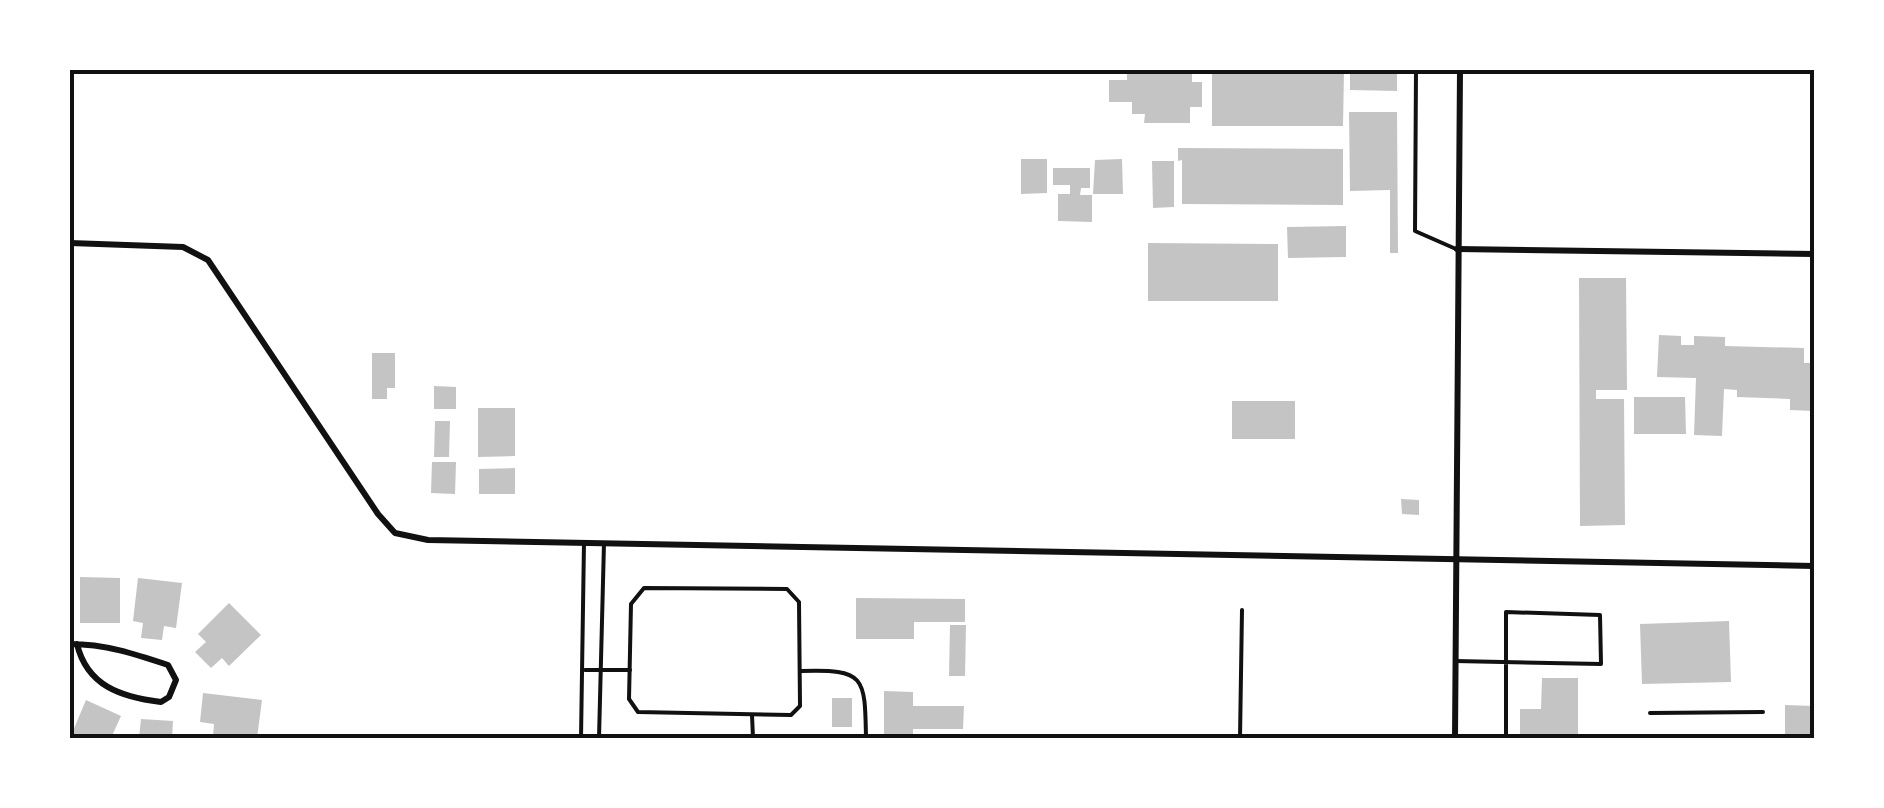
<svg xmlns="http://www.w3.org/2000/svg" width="1884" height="808" font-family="Arial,sans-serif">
<rect width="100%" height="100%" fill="#fff"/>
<g fill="#c4c4c4">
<path d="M1127,70h65v12h10v25h-12v16h-46l1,-9h-13v-12h-23v-22h18z"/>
<path d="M1212,70h132l-1,56h-131z"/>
<path d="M1350,70h47v21l-47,-1z"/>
<path d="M1349,112h48l1,141h-8v-63l-40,1z"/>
<path d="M1178,148l165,1v56l-161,-1v-44l-4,1z"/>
<path d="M1021,159h26v34l-26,1z"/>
<path d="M1122,159l1,35h-30l2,-34z"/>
<path d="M1152,161h22v46l-21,1z"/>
<path d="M1053,168h37v20h-9l-1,7h12v27l-34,-1v-27h12v-9h-17z"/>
<path d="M1346,226v31l-58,1 -1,-31z"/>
<path d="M1148,243l130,1v57h-130z"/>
<path d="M1579,278h47l1,112h-31v9h28l1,126 -45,1z"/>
<path d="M1659,335l22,1v9h13v-9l31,1v9l79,2v15h10v48l-24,-1v-11l-53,-2v-7l-13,-1 -2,47 -28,-1 2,-57 -39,-1z"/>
<path d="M372,353h23v35h-8v11h-15z"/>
<path d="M434,386l22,1v22h-22z"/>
<path d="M1634,397h51l1,37h-52z"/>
<rect x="1232" y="401" width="63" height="38"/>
<path d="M478,408h37v48l-37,1z"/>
<path d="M435,421h15l-1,36h-15z"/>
<path d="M432,462h24l-1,32 -24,-1z"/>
<path d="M515,468v26h-36v-25z"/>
<path d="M1401,499l18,1v15l-17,-1z"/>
<path d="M80,577l40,1v45h-40z"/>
<path d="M138,578l44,5 -6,45 -12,-2 -2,14 -21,-2 2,-15 -10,-2z"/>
<path d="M856,598l109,1v23h-51v17h-58z"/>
<path d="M229,603l32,32 -32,31 -7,-8 -11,10 -16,-16 11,-10 -8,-8z"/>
<path d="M1729,621l2,61 -89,2 -2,-60z"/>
<path d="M950,625h16l-1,51h-16z"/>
<path d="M1542,678h36v60h-58v-29h21z"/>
<path d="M884,691l29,1v14h51l-1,23h-50v9h-29z"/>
<path d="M203,693l59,7 -5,38 -44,-2 1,-12 -14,-2z"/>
<rect x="832" y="698" width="20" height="29"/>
<path d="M86,700l35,16 -10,22h-41z"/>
<path d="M1785,705l29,1v32h-29z"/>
<path d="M141,719l32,2 -1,17h-33z"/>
</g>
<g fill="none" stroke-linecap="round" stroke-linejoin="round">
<g stroke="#111" stroke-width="4">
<path d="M1416,70l-1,161 41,18"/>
<path d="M644,588l143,1 12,13 1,104 -9,9 -153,-3 -9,-13 2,-95z"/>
<path d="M1455,661l146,3 -1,-49 -94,-3v126"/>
<path d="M585,670h45"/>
<path d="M801,671c64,-2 64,5 65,67"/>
<path d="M1650,713l113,-1"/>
<path d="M752,715l1,23"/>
<path d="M581,738l3,-196"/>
<path d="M599,738l5,-195"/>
<path d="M1240,738l2,-128"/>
</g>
<g stroke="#111" stroke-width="6">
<path d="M70,243l113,4 25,13 170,254 17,19 33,7 1386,26"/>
<path d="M1457,249l357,5"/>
<path d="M70,644c35,0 65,10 98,21l8,15 -7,17 -8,5c-40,-5 -74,-16 -84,-58"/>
<path d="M1455,738l5,-668"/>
</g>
</g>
<rect width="1884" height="808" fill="none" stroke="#ffffff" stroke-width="145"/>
<rect x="72" y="72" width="1740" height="664" fill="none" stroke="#111" stroke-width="4"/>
</svg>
